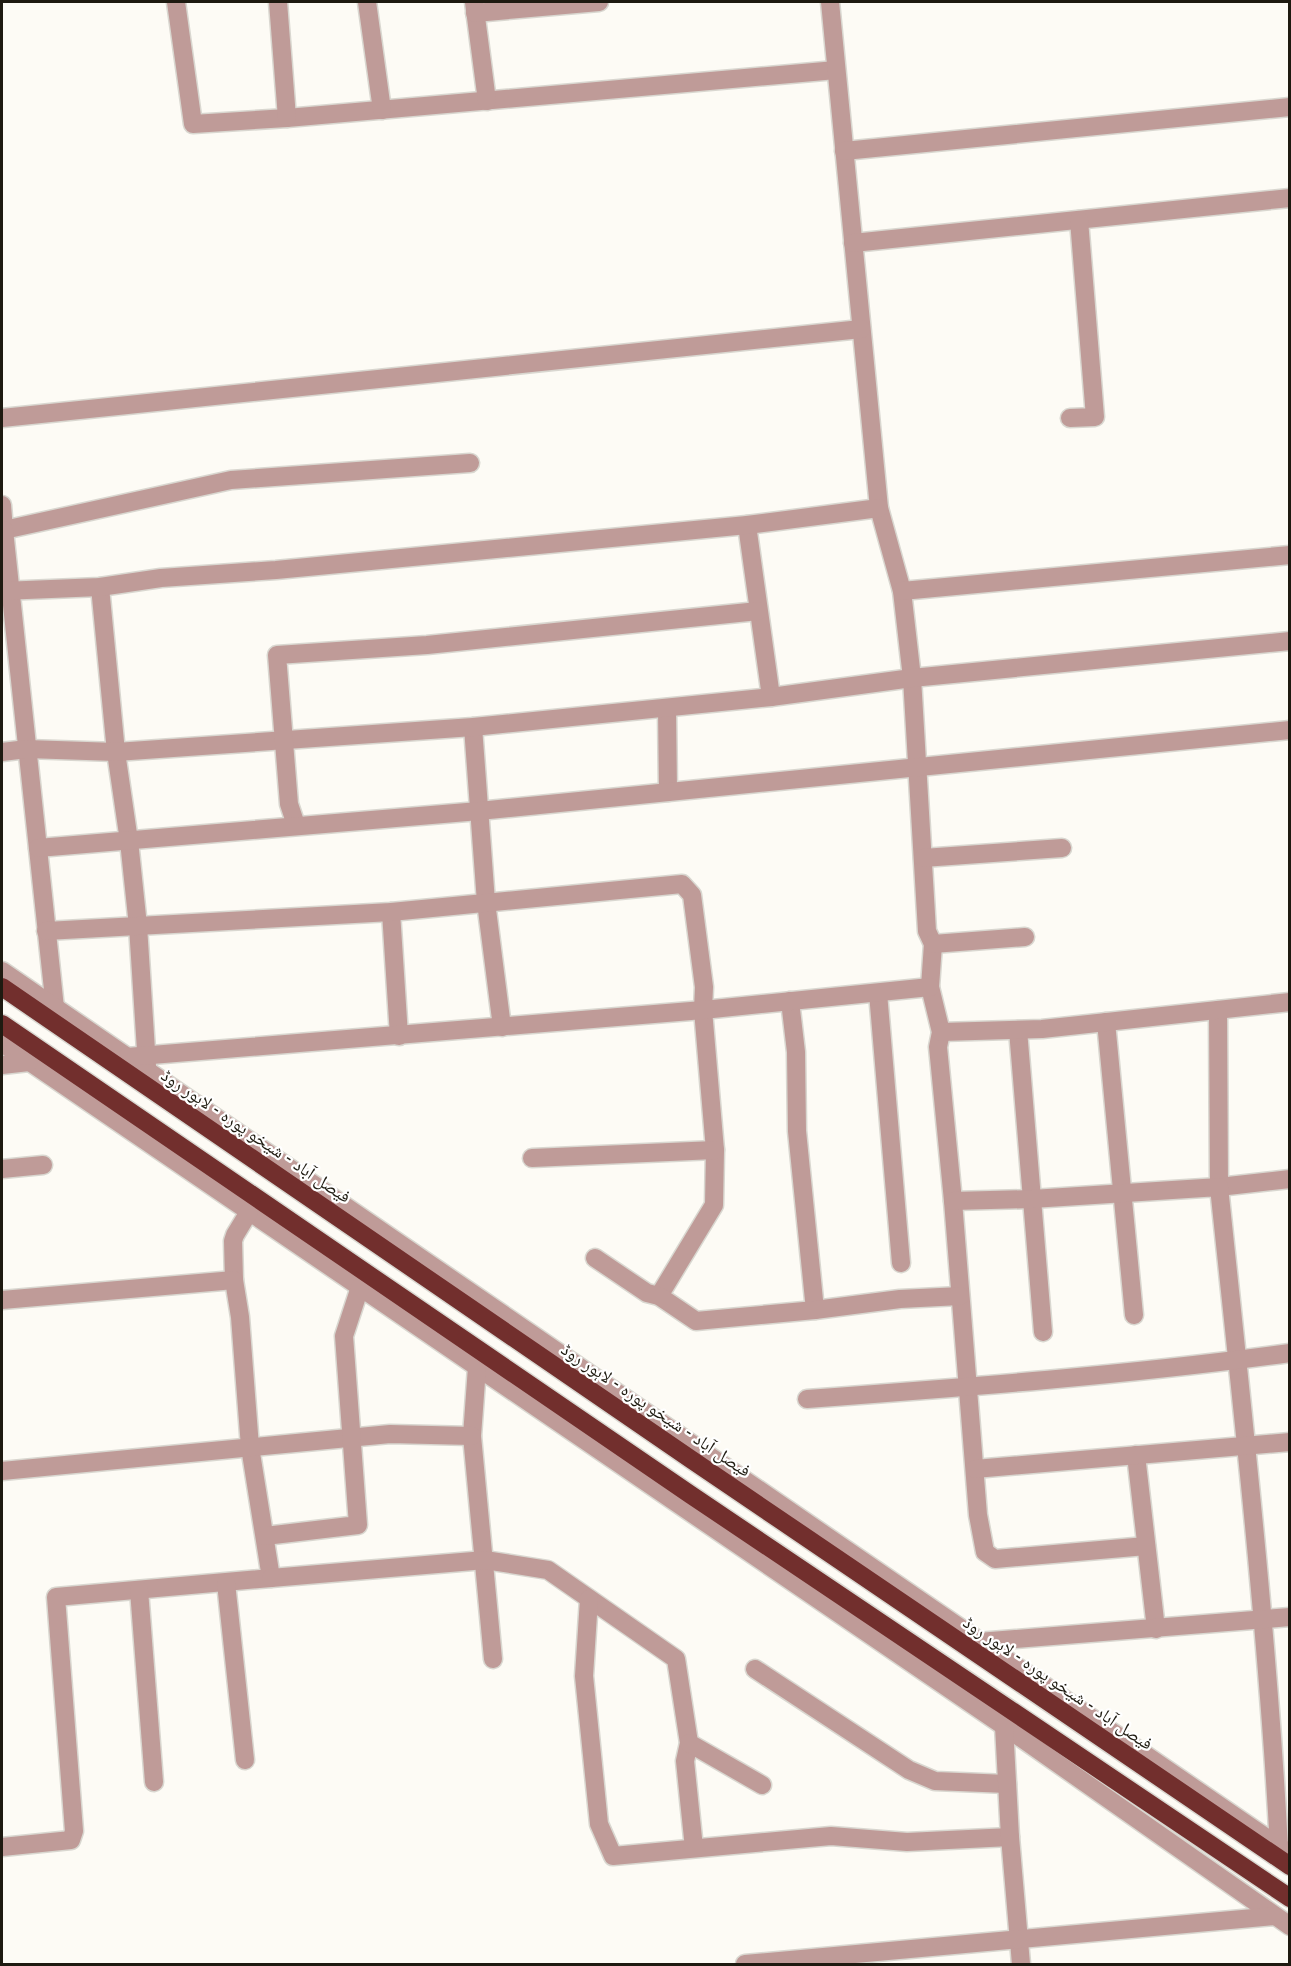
<svg xmlns="http://www.w3.org/2000/svg" width="1291" height="1966" font-family="Overpass,'Noto Naskh Arabic',sans-serif">
<rect width="100%" height="100%" fill="#fdfbf5"/>
<g fill="none" stroke-linecap="round" stroke-linejoin="round">
<defs>
<g id="minor">
<path d="M176,2l17,122 94,-6 549,-48"/>
<path d="M278,2l9,116"/>
<path d="M367,2l15,108"/>
<path d="M474,2l13,99"/>
<path d="M830,2l49,506 23,83 10,87 15,253 6,13 -3,43 11,45 -3,15 15,154 25,314 7,37 10,7 151,-13"/>
<path d="M475,13l124,-11"/>
<path d="M844,151l446,-44"/>
<path d="M853,243l437,-45"/>
<path d="M2,418l859,-89"/>
<path d="M1070,418l25,-1 -16,-197"/>
<path d="M2,505l2,25 227,-50 239,-17"/>
<path d="M747,525l24,172"/>
<path d="M2,530h2l51,478"/>
<path d="M100,587l16,165 13,89 9,85 9,140"/>
<path d="M2,591l98,-4 61,-9 115,-8 471,-45 132,-17"/>
<path d="M902,591l388,-36"/>
<path d="M667,708l1,84"/>
<path d="M473,727l13,175 16,125"/>
<path d="M2,752l25,-3 89,3 357,-25 298,-30 141,-19 378,-37"/>
<path d="M296,825l-7,-21 -12,-149 150,-10 331,-34"/>
<path d="M38,848l441,-37 811,-81"/>
<path d="M923,858l139,-10"/>
<path d="M391,912l8,124"/>
<path d="M46,931l345,-19 291,-28 10,11 12,92 -1,23 12,140 -1,55 -55,91"/>
<path d="M933,944l92,-7"/>
<path d="M2,971l1288,883"/>
<path d="M878,993l23,270"/>
<path d="M790,1001l6,51 1,79 18,179"/>
<path d="M1218,1010l1,177 71,-8"/>
<path d="M1106,1022l28,293"/>
<path d="M1018,1030l25,302"/>
<path d="M941,1032l101,-3 248,-27"/>
<path d="M2,1043l1002,683 286,200"/>
<path d="M127,1057l576,-47 227,-23"/>
<path d="M2,1065l27,-3"/>
<path d="M532,1158l183,-8"/>
<path d="M2,1169l41,-4"/>
<path d="M953,1201l79,-2 187,-12c23,219 48,439 60,660"/>
<path d="M595,1258l52,35 12,3 37,25 119,-11 85,-11 60,-3"/>
<path d="M234,1280l-1,-39 2,-6 14,-23"/>
<path d="M2,1300l232,-20 6,37 10,130 21,131 -215,19 18,234 -3,9 -69,7"/>
<path d="M477,1367l-5,69 21,223"/>
<path d="M807,1399c161,-12 322,-24 483,-46"/>
<path d="M1136,1455l20,174"/>
<path d="M975,1469l315,-27"/>
<path d="M2,1471l388,-37 82,2"/>
<path d="M265,1536l93,-11 -14,-189 16,-49"/>
<path d="M271,1578l214,-18 63,10 128,89 13,84 -4,18 9,87"/>
<path d="M226,1583l19,177"/>
<path d="M139,1590l15,192"/>
<path d="M589,1599l-5,77 15,148 14,32 218,-20 76,6 103,-5"/>
<path d="M978,1642l312,-25"/>
<path d="M755,1669l154,101 26,11 72,3"/>
<path d="M1004,1726l6,111 11,127"/>
<path d="M689,1743l73,42"/>
<path d="M745,1964l530,-48"/>
</g>
<g id="highway">
<path d="M2,987l690,473 598,406"/>
<path d="M2,1024l689,471 599,403"/>
</g>
</defs>
<use href="#minor" stroke="#d9d7d0" stroke-width="21"/>
<use href="#highway" stroke="#d9d7d0" stroke-width="21"/>
<use href="#minor" stroke="#bf9b98" stroke-width="18"/>
<use href="#highway" stroke="#722f2d" stroke-width="18"/>
</g>
<g text-anchor="middle" stroke-width="4.5" stroke-linejoin="round" paint-order="stroke">
<g font-size="18" fill="#1e1a10" stroke="#fff">
<text transform="translate(256 1136) rotate(34)" y="6">فیصل آباد - شیخو پورہ - لاہور روڈ</text>
<text transform="translate(656 1410) rotate(34)" y="6">فیصل آباد - شیخو پورہ - لاہور روڈ</text>
<text transform="translate(1058 1683) rotate(34)" y="6">فیصل آباد - شیخو پورہ - لاہور روڈ</text>
</g>
</g>
<rect width="1291" height="1966" fill="none" stroke="#1e1a10" stroke-width="6"/>
</svg>
